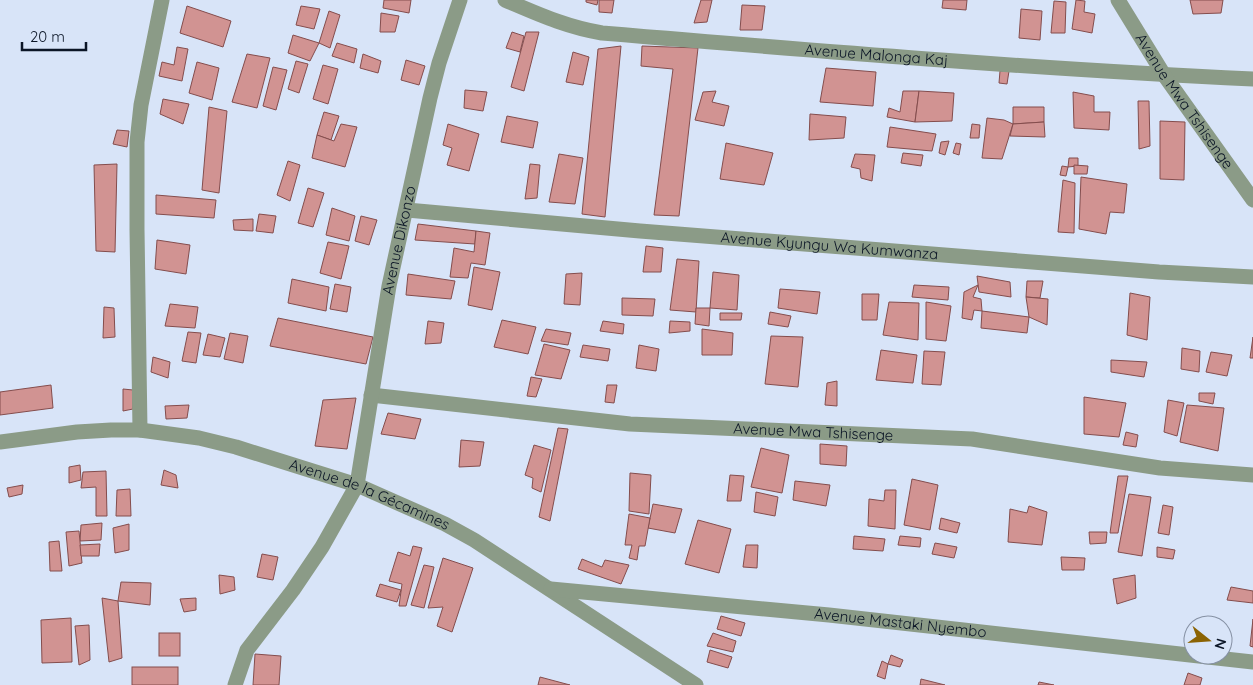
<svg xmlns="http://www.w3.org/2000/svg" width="1253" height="685" font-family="Quicksand,sans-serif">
<rect width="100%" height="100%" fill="#d8e4f8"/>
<g fill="#d19392" stroke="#844d4d">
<path d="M384,0h27l-2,13 -26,-5z"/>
<path d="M586,0h12l-1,5 -11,-3z"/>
<path d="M599,0h15l-2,13 -13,-1z"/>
<path d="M701,0h11l-5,22 -13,1z"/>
<path d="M943,0h24l-1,10 -24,-2z"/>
<path d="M1076,0l9,1 -1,11 11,2 -3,19 -20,-4z"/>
<path d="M1190,0h33l-2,13 -28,1z"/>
<path d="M1054,1l12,1 -1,31h-14z"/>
<path d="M742,5l23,1 -3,24h-22z"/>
<path d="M187,6l44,15 -8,26 -43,-14z"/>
<path d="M301,6l19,3 -6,20 -18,-4z"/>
<path d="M1021,9l21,2 -2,29 -21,-2z"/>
<path d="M329,11l11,4 -10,33 -11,-5z"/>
<path d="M381,13l18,3 -4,16h-15z"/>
<path d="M512,32l12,4 -4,16 -14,-4z"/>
<path d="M526,32h13l-15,59 -13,-4z"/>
<path d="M293,35l26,8 -9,18 -22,-8z"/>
<path d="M337,43l20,6 -3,14 -22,-7z"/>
<path d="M621,46l-16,171 -23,-3 16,-165z"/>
<path d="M642,46l56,2 -19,168 -25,-1 19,-146 -32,-3z"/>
<path d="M177,47l11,2 -6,32 -23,-5 3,-14 12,3z"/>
<path d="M573,52l16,5 -6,28 -17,-3z"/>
<path d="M247,54l23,4 -13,50 -25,-6z"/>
<path d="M363,54l18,7 -3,12 -18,-5z"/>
<path d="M406,60l19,6 -6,19 -18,-5z"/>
<path d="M296,61l12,3 -9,29 -11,-4z"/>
<path d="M197,62l22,6 -7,32 -23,-7z"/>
<path d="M323,65l15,4 -10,35 -15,-5z"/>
<path d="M273,67l14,3 -11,40 -13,-4z"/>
<path d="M826,68l50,4 -3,34 -53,-4z"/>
<path d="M1000,71h9l-2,13 -8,-1z"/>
<path d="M465,90l22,2 -4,19 -19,-3z"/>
<path d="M716,91l-4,11 17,4 -5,20 -29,-6 8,-28z"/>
<path d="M903,91h16l-4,31 -28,-5 2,-9 11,4z"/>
<path d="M919,91l35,2 -2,28 -37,1z"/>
<path d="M1073,92l21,4v16h16l-1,18 -35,-2z"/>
<path d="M163,99l26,5 -6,20 -23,-10z"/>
<path d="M1138,101h11l1,45 -11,3z"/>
<path d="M209,107l18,4 -8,82 -17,-3z"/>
<path d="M1013,107h31v15l-31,2z"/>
<path d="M324,112l15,4 -8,24 -14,-5z"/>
<path d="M810,114l36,3 -2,21 -35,2z"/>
<path d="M507,116l31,6 -5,26 -32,-6z"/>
<path d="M987,118l17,2 9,4 -11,35 -20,-1z"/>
<path d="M1160,121l25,1 -1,58 -24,-1z"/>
<path d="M1044,122l1,15 -35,-1 3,-12z"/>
<path d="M341,124l16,3 -12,40 -33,-9 5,-23 17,6z"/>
<path d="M448,124l31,10 -10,37 -22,-6 5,-17 -9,-3z"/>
<path d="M972,124l8,1 -1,13h-9z"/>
<path d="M890,127l46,7 -4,17 -45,-4z"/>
<path d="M117,130l12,1 -2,16 -14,-3z"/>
<path d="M949,141l-4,14 -6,-2 2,-11z"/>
<path d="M726,143l47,10 -9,32 -44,-6z"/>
<path d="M956,143l5,1 -2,11 -6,-2z"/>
<path d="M903,153l20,2 -2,11 -20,-3z"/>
<path d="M559,154l24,4 -8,46 -26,-2z"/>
<path d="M855,154l20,1 -3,26 -11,-3 -1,-9 -9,-2z"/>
<path d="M1069,158h9v8l-10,1z"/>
<path d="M288,161l12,4 -10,36 -13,-6z"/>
<path d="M117,164l-2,88 -19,-1 -2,-86z"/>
<path d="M530,164l10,1 -3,33 -12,1z"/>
<path d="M1074,165l14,1 -1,8h-13z"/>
<path d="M1062,166l6,1 -2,9 -6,-1z"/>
<path d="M1081,177l46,7 -3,29 -14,-1 -4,22 -27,-5z"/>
<path d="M1063,180l12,3 -1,50 -16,-1z"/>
<path d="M308,188l16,5 -11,34 -15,-4z"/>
<path d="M156,195l60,5 -2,18 -58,-4z"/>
<path d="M332,208l23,8 -6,25 -23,-6z"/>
<path d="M259,214l17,2 -3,17 -17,-2z"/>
<path d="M361,216l16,4 -8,25 -14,-4z"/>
<path d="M253,219v12l-19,-1 -1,-10z"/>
<path d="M418,224l58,7 -1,13 -60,-4z"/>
<path d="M476,231l14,2 -5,32 -14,-2 -3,15 -18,-1 4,-29 20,4z"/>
<path d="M157,240l33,5 -4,29 -31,-5z"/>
<path d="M328,242l21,4 -8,33 -21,-6z"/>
<path d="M646,246l17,2 -2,24h-18z"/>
<path d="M677,259l22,2 -3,51 -26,-2z"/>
<path d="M474,267l26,5 -8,38 -24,-5z"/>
<path d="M713,272l26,3 -2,35 -27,-2z"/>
<path d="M582,273l-2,32 -16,-1 2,-30z"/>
<path d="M408,274l47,7 -4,18 -45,-4z"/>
<path d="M977,276l33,6 1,15 -32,-5z"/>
<path d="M292,279l37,8 -3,24 -38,-8z"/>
<path d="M1027,281h16l-3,17 -14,-1z"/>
<path d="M335,284l16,3 -4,25 -17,-3z"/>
<path d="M914,285l35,2 -1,13 -36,-3z"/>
<path d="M978,285l-5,12 8,2 1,12 -8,-1 -2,10 -10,-2 2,-26z"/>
<path d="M780,289l40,3 -3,22 -39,-6z"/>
<path d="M1130,293l20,4 -3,43 -20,-5z"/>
<path d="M862,294h17l-2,26h-15z"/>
<path d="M1026,297l22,2 -1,26 -18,-8z"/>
<path d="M622,298l33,1 -2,17 -31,-1z"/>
<path d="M889,302l30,1 -1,37 -35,-5z"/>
<path d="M926,302l25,4 -5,35 -20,-2z"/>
<path d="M170,304l28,3 -3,21 -30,-2z"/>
<path d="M104,307l10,1 1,29 -12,1z"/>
<path d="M696,308h14l-1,18 -14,-2z"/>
<path d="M982,311l47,6 -2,16 -46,-5z"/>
<path d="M770,312l21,4 -3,11 -20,-3z"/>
<path d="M720,313h22l-1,7h-21z"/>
<path d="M278,318l95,19 -7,27 -96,-18z"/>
<path d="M502,320l34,7 -8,27 -34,-7z"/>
<path d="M428,321l16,2 -3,20 -16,1z"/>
<path d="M603,321l21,3 -1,10 -23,-3z"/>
<path d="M670,321l20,1v9l-21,2z"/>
<path d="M546,329l25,4 -3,12 -27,-4z"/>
<path d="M702,329l31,4 -1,22h-30z"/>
<path d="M188,332l13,1 -5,30 -14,-2z"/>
<path d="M230,333l18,3 -5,27 -19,-4z"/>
<path d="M208,334l17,4 -5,19 -17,-2z"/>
<path d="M771,336l32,1 -5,50 -33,-3z"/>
<path d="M1253,337v21h-3z"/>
<path d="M544,344l26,6 -9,29 -26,-4z"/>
<path d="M583,345l27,4 -2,12 -28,-4z"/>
<path d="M639,345l20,4 -3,22 -20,-3z"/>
<path d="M1182,348l18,3 -1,21 -18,-3z"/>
<path d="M881,350l36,5 -4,28 -37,-3z"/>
<path d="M924,351l21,1 -4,33 -19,-1z"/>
<path d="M1211,352l21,3 -5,21 -21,-4z"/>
<path d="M153,357l17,5 -2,16 -17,-6z"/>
<path d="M1111,360l36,2 -3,15 -33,-5z"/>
<path d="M531,377l11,2 -6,18 -9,-1z"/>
<path d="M837,381v25l-12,-1 2,-22z"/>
<path d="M51,385l2,23 -53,7v-23z"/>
<path d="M607,385h10l-3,18 -9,-1z"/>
<path d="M123,389l10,1v19l-10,2z"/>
<path d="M1199,393h16l-2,11 -14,-3z"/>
<path d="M1084,397l42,6 -7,34 -35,-3z"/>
<path d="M356,398l-9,51 -32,-3 8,-46z"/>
<path d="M1168,400l16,3 -7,33 -13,-4z"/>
<path d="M189,405l-2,13 -21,1 -1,-13z"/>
<path d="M1187,405l37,3 -6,43 -38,-9z"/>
<path d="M388,413l33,6 -6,20 -34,-5z"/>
<path d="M558,428l10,1 -18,92 -11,-4z"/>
<path d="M1126,432l12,3 -2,12 -13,-2z"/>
<path d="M461,440l23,2 -4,24 -21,1z"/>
<path d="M820,444l27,2 -1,20 -26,-2z"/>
<path d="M534,445l17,5 -10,42 -9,-4 1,-10 -8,-3z"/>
<path d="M761,448l28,7 -7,38 -31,-6z"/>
<path d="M80,465l1,15 -12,3v-16z"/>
<path d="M164,470l12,5 2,13 -17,-3z"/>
<path d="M106,471l1,45h-11v-29l-15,1 2,-16z"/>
<path d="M630,473l21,2 -2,39 -20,-3z"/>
<path d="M730,475l14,1 -3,25h-14z"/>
<path d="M1118,476h10l-10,57h-8z"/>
<path d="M912,479l26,6 -8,45 -26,-5z"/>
<path d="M795,481l35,4 -4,21 -33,-6z"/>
<path d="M23,485l-1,9 -13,3 -2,-9z"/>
<path d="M130,489l1,27h-15l1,-26z"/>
<path d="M885,490h11l-1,39 -27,-3 1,-27 15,2z"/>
<path d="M756,492l22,5 -3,19 -21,-4z"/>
<path d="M1129,494l22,3 -9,59 -24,-4z"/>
<path d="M653,504l29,5 -7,24 -27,-5z"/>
<path d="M1163,505l10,2 -4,28 -11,-2z"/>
<path d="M1029,506l18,6 -5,33 -34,-3 2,-33 17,4z"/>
<path d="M629,514l21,4 -5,28h-6l-2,14 -8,-2 3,-13h-7z"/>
<path d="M941,518l19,5 -3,10 -18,-4z"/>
<path d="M698,520l33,9 -12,44 -34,-9z"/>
<path d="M102,523l-1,17 -21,1 1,-16z"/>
<path d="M129,524v26l-14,3 -2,-25z"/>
<path d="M79,531l3,32 -13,3 -3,-34z"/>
<path d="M1089,532h18l-1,11 -16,1z"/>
<path d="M854,536l31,3 -2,12 -30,-2z"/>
<path d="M900,536l21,2 -1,9 -22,-2z"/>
<path d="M59,541l3,30h-12l-1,-29z"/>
<path d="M935,543l22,4 -3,11 -22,-4z"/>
<path d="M100,544l-1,12h-18l-1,-11z"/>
<path d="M746,545h12l-1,23 -14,-1z"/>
<path d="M413,546l9,2 -16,58h-7l3,-22 -13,-3 9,-29 12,4z"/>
<path d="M1157,547l18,3 -2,9 -16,-2z"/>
<path d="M262,554l16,3 -5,23 -16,-3z"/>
<path d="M1061,557l24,1 -1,12h-22z"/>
<path d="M443,558l30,10 -21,64 -15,-6 6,-19 -15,1z"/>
<path d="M582,559l20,8 3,-7 24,5 -8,19 -43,-15z"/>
<path d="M424,565l10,2 -10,41 -13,-3z"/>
<path d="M219,575l15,2 1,13 -15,4z"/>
<path d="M1135,575l1,23 -19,6 -4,-25z"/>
<path d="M121,582l30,1 -1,22 -32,-4z"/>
<path d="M380,584l21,6 -4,12 -21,-6z"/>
<path d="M1231,587l22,4v12l-26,-3z"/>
<path d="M102,598l16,3 4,57 -13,4z"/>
<path d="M196,598v12l-12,2 -4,-13z"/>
<path d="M721,616l24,7 -4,13 -24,-7z"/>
<path d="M71,618l1,44 -30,1 -1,-43z"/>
<path d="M1253,619v28l-3,-1z"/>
<path d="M89,625l1,35 -11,5 -4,-39z"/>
<rect x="159" y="633" width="21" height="23"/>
<path d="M713,633l23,8 -3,11 -26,-6z"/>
<path d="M710,650l22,7 -4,11 -21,-6z"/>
<path d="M255,654l26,2 -2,29h-26z"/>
<path d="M891,655l12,5 -3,7 -12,-3z"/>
<path d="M882,661l6,3 -3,15 -8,-3z"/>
<rect x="132" y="667" width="46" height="18"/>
<path d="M1188,673l14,5 -2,7h-16z"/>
<path d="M540,677l30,8h-32z"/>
<path d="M921,679l24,6h-25z"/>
<path d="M1039,682l15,3h-16z"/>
</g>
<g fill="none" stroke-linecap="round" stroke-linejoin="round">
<g stroke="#8b9b87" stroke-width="15">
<path id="s1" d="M505,0c33,14 61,27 97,33 217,18 434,36 651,46"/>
<path id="s2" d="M1118,0l46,75 89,125"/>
<path id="s3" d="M407,210l233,21 519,41 94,5"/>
<path id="s4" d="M371,395l259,29 342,15 188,29 93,7"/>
<path d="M140,430l-3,-201v-87l4,-37 21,-105"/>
<path id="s5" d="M0,442l77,-10 34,-2h29l59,8 37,9 121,38 88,39 29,16 222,145"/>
<path id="s6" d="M551,589l278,26 424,47"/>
<path id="s7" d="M235,685l12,-35 46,-60 29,-43 35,-62 32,-199 41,-188 9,-35 21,-63"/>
</g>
</g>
<g text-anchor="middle" stroke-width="4.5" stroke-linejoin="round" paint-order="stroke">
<g font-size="15" fill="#0b1526" stroke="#d8e4f8">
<text dy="5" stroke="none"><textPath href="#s1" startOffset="378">Avenue Malonga Kaj</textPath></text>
<text dy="5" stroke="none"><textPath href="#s2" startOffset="121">Avenue Mwa Tshisenge</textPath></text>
<text dy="5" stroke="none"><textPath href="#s7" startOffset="484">Avenue Dikonzo</textPath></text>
<text dy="5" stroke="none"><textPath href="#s3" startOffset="424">Avenue Kyungu Wa Kumwanza</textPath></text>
<text dy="5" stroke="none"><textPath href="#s4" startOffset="444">Avenue Mwa Tshisenge</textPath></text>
<text dy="5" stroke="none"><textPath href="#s5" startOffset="380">Avenue de la Gécamines</textPath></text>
<text dy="5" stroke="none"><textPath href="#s6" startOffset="351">Avenue Mastaki Nyembo</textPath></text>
</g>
</g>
<g transform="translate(1208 640) rotate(107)"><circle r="24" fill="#d8e4f8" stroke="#8691a4"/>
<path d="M0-4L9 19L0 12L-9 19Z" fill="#8b6303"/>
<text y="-8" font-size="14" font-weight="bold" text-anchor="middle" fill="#0b1526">N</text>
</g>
<path d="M22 42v8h64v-8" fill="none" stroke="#0b1526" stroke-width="2.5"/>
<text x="30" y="42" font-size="15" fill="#0b1526" stroke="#d8e4f8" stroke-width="4" paint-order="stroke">20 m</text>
</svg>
